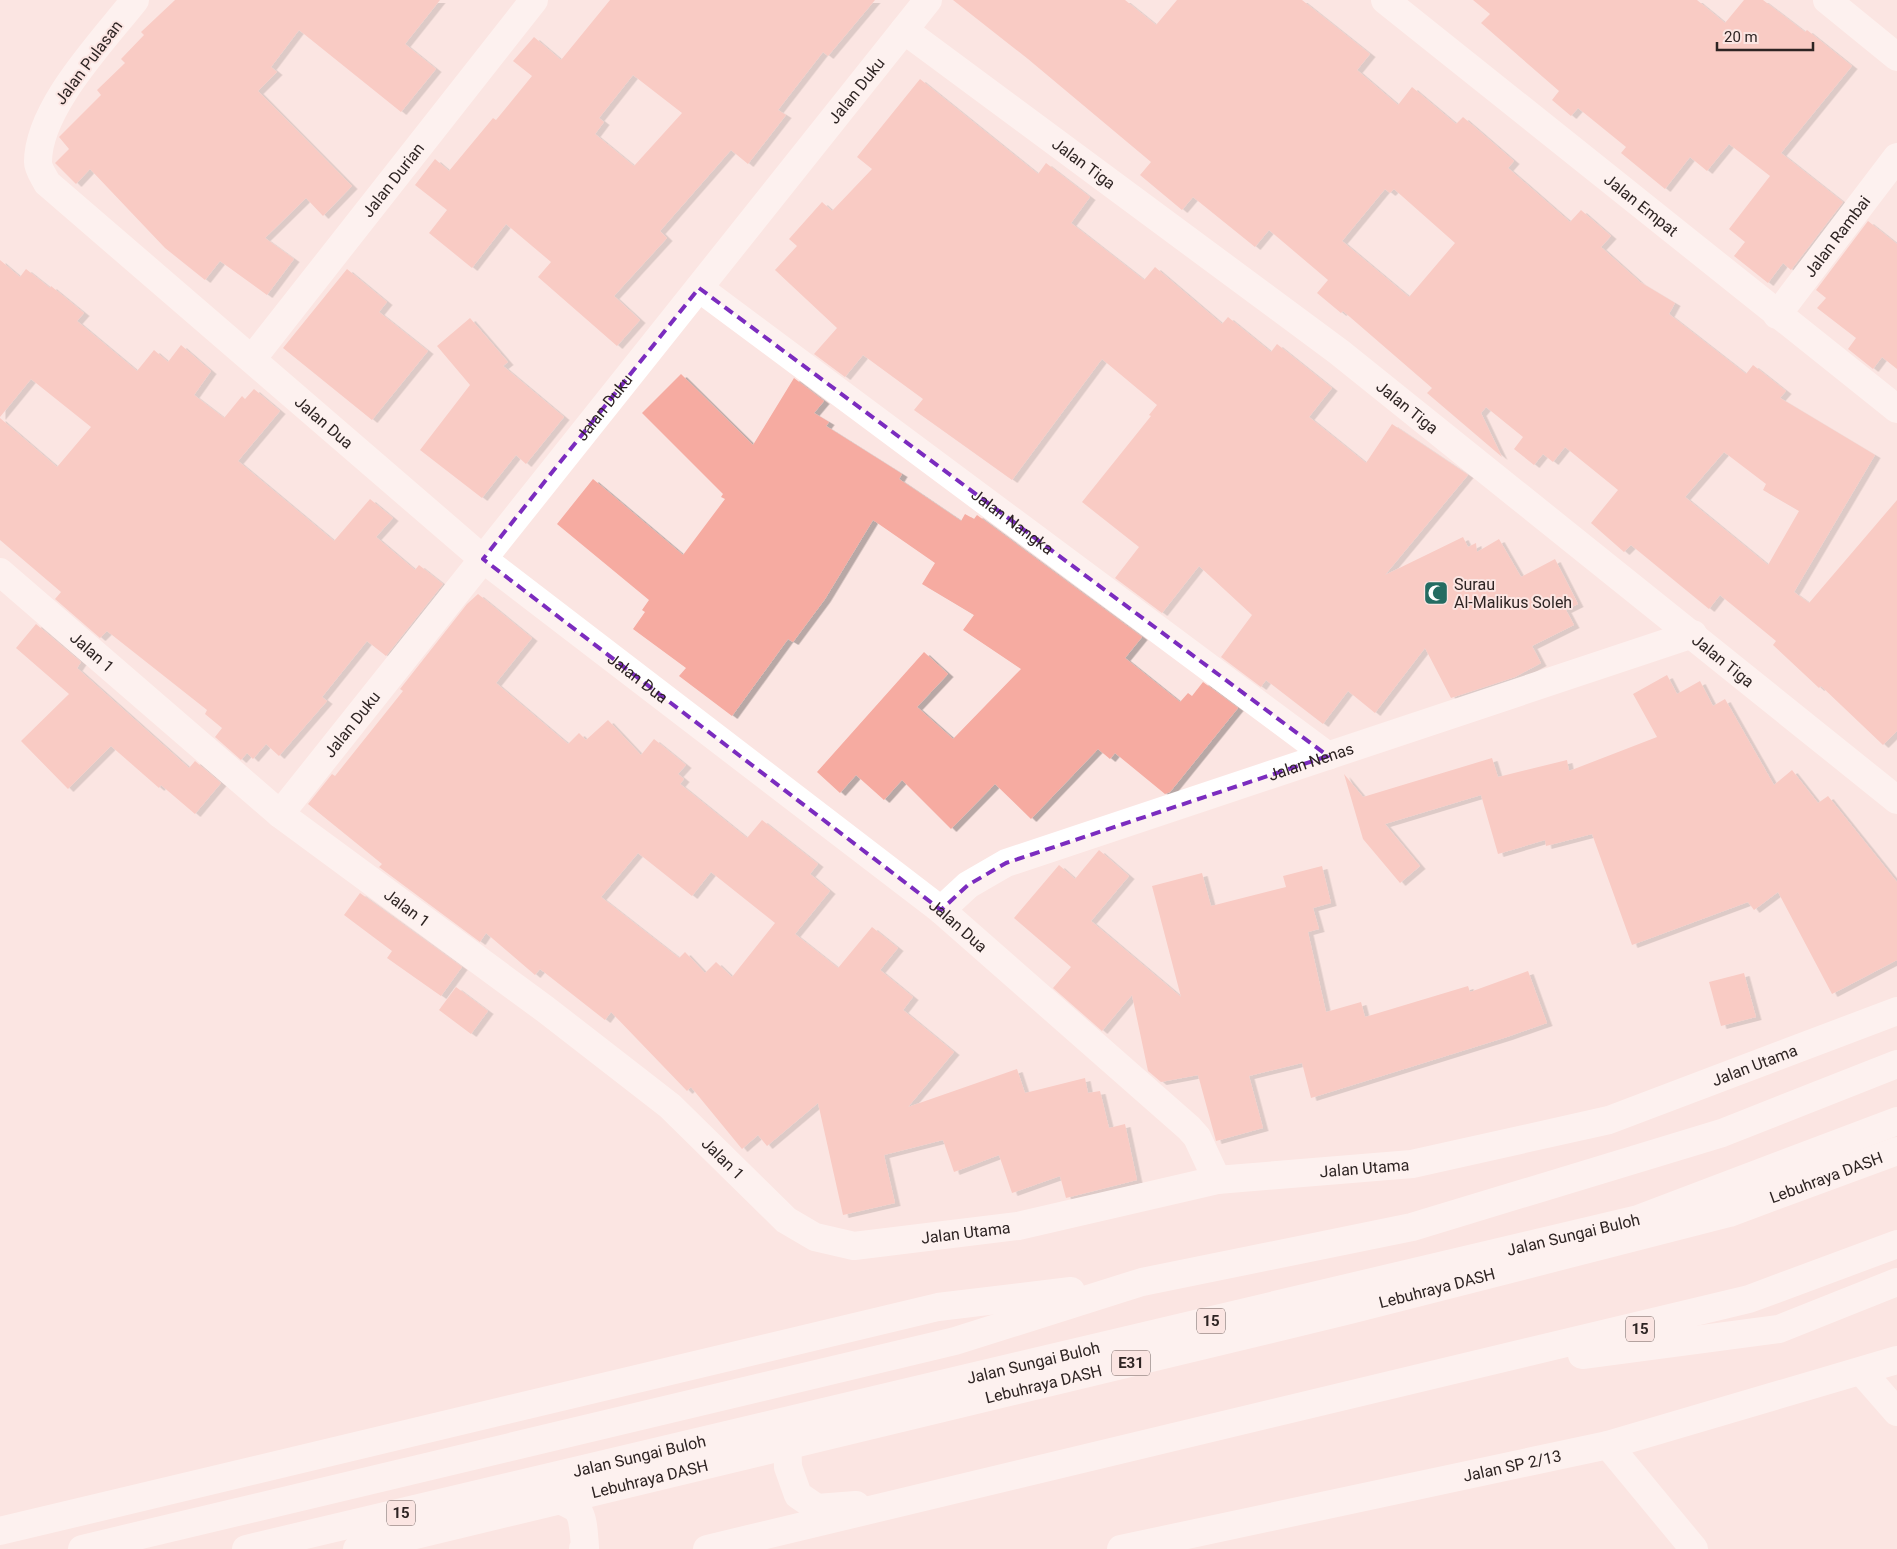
<svg xmlns="http://www.w3.org/2000/svg" width="1897" height="1549" font-family="Roboto,sans-serif">
<defs>
<filter id="shadow"><feDropShadow dx="5.5" dy="3" stdDeviation="0" flood-color="#0004"/></filter>
</defs>
<rect width="100%" height="100%" fill="#fbe5e2"/>
<g fill="#f6aba1" fill-rule="evenodd" filter="url(#shadow)">
<path d="M175,0h265l-35,44 31,25 -35,43 -102,-82 -28,37 6,5 -19,19 94,95 -29,30 -17,-18 -41,40 29,21 -27,36 -47,-34 -15,19 -40,-32 -75,-79 -14,15 -21,-21 14,-14 -10,-12 42,-42 -4,-5 28,-27 -4,-4 23,-24 -3,-3z"/>
<path d="M610,0h265l-47,56 -5,-4 -45,58 8,5 -38,49 -17,-14 -71,81 7,7 -53,58 26,24 -23,26 -79,-69 13,-15 -45,-38 -34,44 -43,-35 18,-23 -32,-25 20,-26 14,12 44,-53 3,2 36,-44 -19,-15 21,-24 27,23zM633,75l49,38 -48,53 -39,-32 9,-12 -5,-4z"/>
<path d="M953,0h172l31,25 21,-25h125l68,54 -13,16 41,35 14,-18 44,37 7,-7 51,44 -6,7 62,54 11,-12 30,26 -10,11 39,35 35,21 -6,11 77,60 7,-9 33,26 -6,7 95,57 -81,137 15,11 88,-103v231l-14,14 -62,-59 -2,2 -46,-43 3,-4 -56,-46 -11,14 -78,-64 -7,7 -33,-29 27,-33 -53,-43 -12,15 -10,-8 -9,11 -20,-16 9,-12 -37,-30 -5,6 21,44 -75,-64 5,-5 -89,-77 -2,2 -24,-20 11,-13 -59,-50 -14,17 -62,-50 -11,13 -42,-35 11,-13 -123,-103zM1385,189l5,4 4,-4 61,54 -46,54 -67,-56zM1724,452l42,32 -3,6 36,21 -31,54 -83,-68z"/>
<path d="M1473,0h224l28,23 19,-23h19l42,32 2,-2 45,36 -71,87 62,49 -52,68 -8,-7 -15,20 -34,-27 11,-14 -16,-13 41,-53 -41,-32 -22,27 -17,-14 -25,32 -44,-36 5,-6 -48,-39 -7,8 -19,-16 7,-9 -78,-68 9,-9z"/>
<path d="M920,79l118,95 8,-11 44,34 -19,26 73,57 11,-13 67,57 6,-7 43,35 6,-8 55,44 -23,29 57,46 26,-39 76,51 -83,100 78,-38 5,10 8,-4 1,9 22,-13 22,38 34,-18 23,45 -12,6 8,15 -42,21 9,17 -26,14 -64,21 -26,-50 -50,65 -27,-22 -25,33 -57,-44 -5,7 -40,-30 31,-42 -53,-49 -37,47 -47,-35 24,-31 -57,-45 69,-86 -2,-1 8,-10 -55,-46 -90,121 -98,-70 9,-11 -60,-44 -18,22 -31,-23 23,-26 -62,-58 22,-24 -8,-7 33,-37 10,9 40,-42 -15,-12z"/>
<path d="M1868,221l29,23v125l-15,-12 -9,12 -25,-20 8,-11 -39,-30 9,-10 -10,-8z"/>
<path d="M0,260l20,17 6,-8 24,19 1,-2 33,27 -7,8 60,50 17,-21 14,12 13,-17 30,26 -17,24 30,23 18,-22 3,3 9,-10 26,22 -42,50 96,80 36,-42 23,19 -17,19 39,33 4,-5 24,19 -57,72 -19,-15 -45,56 5,4 -48,55 -13,-12 -13,15 -6,-6 -6,7 -26,-23 7,-9 -17,-14 2,-4 -100,-79 -7,7 -45,-39 6,-7 -61,-52v-122l57,49 34,-40 -60,-48 -31,38z"/>
<path d="M347,269l40,33 -8,10 49,39 -56,69 -89,-72z"/>
<path d="M470,318l38,44 -5,4 61,51 -38,47 -10,-9 -34,43 -62,-48 50,-65 -33,-39z"/>
<path d="M681,374l72,71 41,-67 30,23 -10,12 15,9 -3,4 76,48 -3,5 62,42 4,-7 9,5 3,-4 165,122 -17,21 55,44 8,-9 4,3 11,-14 35,26 -68,84 -5,2 -50,-41 -5,6 -12,-10 -67,70 -36,-35 -44,45 -49,-49 -18,20 -28,-25 -16,18 -23,-21 107,-120 24,22 -31,33 36,32 68,-70 -58,-39 11,-15 -52,-31 13,-21 -62,-43 -48,79 -32,43 -5,-3 -56,77 -53,-40 7,-8 -53,-39 12,-17 -3,-2 7,-10 -92,-76 36,-45 90,76 42,-56 -4,-2 2,-3 -81,-81z"/>
<path d="M478,594l54,44 -36,45 72,61 11,-11 7,7 22,-20 33,35 13,-16 32,26 -8,9 6,5 -4,5 67,54 15,-18 56,44 -8,10 20,17 -35,43 43,34 34,-41 26,21 -18,22 33,27 -10,13 51,42 -46,55 109,-38 8,24 60,-15 3,15 12,-2 9,37 16,-4 12,56 -71,18 -6,-22 -48,17 -13,-38 -45,17 -11,-32 -59,15 11,48 -52,12 -25,-112 -51,43 -9,-11 -16,14 -51,-62 -4,4 -76,-79 -6,8 -65,-51 -5,6 -49,-42 -6,9 -101,-75 3,-3 -74,-60 24,-30 3,2 68,-85 -3,-2 67,-85zM638,853l54,43 19,-24 64,51 -43,54 -16,-15 -11,11 -20,-21 -6,6 -78,-61z"/>
<path d="M36,624l45,38 -4,6 112,100 6,-7 26,22 -26,31 -34,-29 -2,3 -48,-42 -43,43 -47,-48 48,-47 -53,-46z"/>
<path d="M1667,675l10,19 23,-13 13,25 12,-7 49,86 18,-15 26,33 10,-7 69,86v78l-65,34 -54,-102 -24,18 -6,-8 -116,43 -40,-111 -46,12 -1,-6 -47,14 -17,-59 -96,29 35,42 -20,17 -37,-44 -19,-65 19,23 129,-39 6,19 69,-17 2,11 88,-34 -24,-43z"/>
<path d="M1099,850l30,26 -38,45 90,76 -29,-111 50,-13 9,33 75,-19 -3,-11 39,-10 9,37 -18,5 6,21 -11,3 18,80 35,-10 4,15 103,-31 2,6 58,-21 19,52 -40,14 -196,61 -9,-35 -53,13 14,52 -47,13 -18,-66 -37,7 -13,-11 -16,-76 -30,36 -49,-43 18,-21 -57,-49 45,-53 16,14z"/>
<path d="M360,893l102,74 -21,29 -54,-38 5,-7 -48,-36z"/>
<path d="M1744,973l12,44 -35,9 -12,-44z"/>
<path d="M456,987l32,24 -17,23 -32,-24z"/>
</g>
<g fill="none" stroke-linecap="round" stroke-linejoin="round">
<g stroke="#fff" stroke-width="28">
<path id="s1" d="M135,0c-33,42 -97,108 -97,162 0,7 6,15 9,21l436,376 458,351 248,218 8,9 20,43"/>
<path id="s2" d="M1385,0l512,409"/>
<path d="M1827,0l70,57"/>
<path id="s3" d="M904,30l435,322 558,448"/>
<path id="s4" d="M699,288l629,468"/>
<path id="s5" d="M1777,315l120,-158"/>
<path id="s6" d="M252,359l282,-359"/>
<path id="s7" d="M0,572l280,242 265,195 125,97 116,114 29,17 39,9 164,-20 199,-46 195,-16 197,-44 288,-109"/>
<path id="s8" d="M280,814l648,-814"/>
<path id="s9" d="M941,910l27,-25 38,-22 687,-229"/>
<path d="M1862,1372l35,40"/>
<path d="M1608,1445l86,104"/>
<path id="s10" d="M1121,1549l487,-104 289,-85"/>
</g>
<g stroke="#fff" stroke-width="28">
<path d="M798,1426l-11,11 1,30 10,28 19,13 39,-3"/>
<path d="M544,1495c38,13 38,11 41,52l-2,2"/>
<path id="s11" d="M246,1549l1392,-330 259,-98"/>
</g>
<g stroke="#fff" stroke-width="28">
<path d="M1582,1355l197,-26 118,-47"/>
<path d="M0,1531l938,-224 133,-16"/>
<path d="M82,1549l873,-208 187,-59 270,-55 310,-94 175,-69"/>
<path id="s12" d="M357,1549l993,-239 379,-97 168,-62"/>
<path d="M707,1549l1042,-250 148,-55"/>
</g>
</g>
<path d="M0 0H1897V1549H0ZM699,288l629,468 -322,107 -38,22 -27,25 -458,-351z" fill="#fbe5e2" fill-opacity=".55" fill-rule="evenodd"/>
<path fill="none" stroke="#7b2cbf" stroke-width="4" stroke-dasharray="10 6" stroke-linejoin="round" d="M699,288l629,468 -322,107 -38,22 -27,25 -458,-351z"/>
<defs>
<symbol id="mosque-square" viewBox="-11 -11 22 22"><rect x="-9" y="-9" width="18" height="18" rx="4" fill="#246c62" stroke="#fbe5e2"/><path d="M3.5-4.9A6 6 0 1 0 3.5 4.9A5 5 0 1 1 3.5-4.9Z" fill="#fff"/></symbol>
</defs>
<g fill-rule="evenodd">
<use href="#mosque-square" x="1422" y="579" width="28" height="28"/>
</g>
<g text-anchor="middle" stroke-width="4" stroke-linejoin="round" paint-order="stroke">
<g fill="#fbe5e2" stroke="#6c5e5c" stroke-width="1">
<rect x="1197" y="1308.5" width="28" height="25" rx="4"/>
<rect x="1626" y="1316.5" width="28" height="25" rx="4"/>
<rect x="1112" y="1350.5" width="38" height="25" rx="4"/>
<rect x="387" y="1500.5" width="28" height="25" rx="4"/>
</g>
<g font-size="15" font-weight="bold" fill="#2e2423">
<text x="1211" y="1326">15</text>
<text x="1640" y="1334">15</text>
<text x="1131" y="1368">E31</text>
<text x="401" y="1518">15</text>
</g>
<g font-size="16" fill="#2e2423" stroke="#fbe5e2">
<text transform="translate(88 62) rotate(-53)" y="6">Jalan Pulasan</text>
<text dy="6" stroke="none"><textPath href="#s8" startOffset="925">Jalan Duku</textPath></text>
<text dy="6" stroke="none"><textPath href="#s3" startOffset="224">Jalan Tiga</textPath></text>
<text dy="6" stroke="none"><textPath href="#s6" startOffset="228">Jalan Durian</textPath></text>
<text dy="6" stroke="none"><textPath href="#s2" startOffset="328">Jalan Empat</textPath></text>
<text dy="6" stroke="none"><textPath href="#s5" startOffset="99">Jalan Rambai</textPath></text>
<text dy="6" stroke="none"><textPath href="#s3" startOffset="629">Jalan Tiga</textPath></text>
<text dy="6" stroke="none"><textPath href="#s8" startOffset="520">Jalan Duku</textPath></text>
<text dy="6" stroke="none"><textPath href="#s1" startOffset="581">Jalan Dua</textPath></text>
<text dy="6" stroke="none"><textPath href="#s4" startOffset="391">Jalan Nangka</textPath></text>
<text dy="6" stroke="none"><textPath href="#s7" startOffset="122">Jalan 1</textPath></text>
<text dy="6" stroke="none"><textPath href="#s3" startOffset="1034">Jalan Tiga</textPath></text>
<text dy="6" stroke="none"><textPath href="#s1" startOffset="986">Jalan Dua</textPath></text>
<text dy="6" stroke="none"><textPath href="#s8" startOffset="115">Jalan Duku</textPath></text>
<text dy="6" stroke="none"><textPath href="#s9" startOffset="402">Jalan Nenas</textPath></text>
<text dy="6" stroke="none"><textPath href="#s7" startOffset="528">Jalan 1</textPath></text>
<text dy="6" stroke="none"><textPath href="#s1" startOffset="1391">Jalan Dua</textPath></text>
<text dy="6" stroke="none"><textPath href="#s7" startOffset="2016">Jalan Utama</textPath></text>
<text dy="6" stroke="none"><textPath href="#s7" startOffset="932">Jalan 1</textPath></text>
<text dy="6" stroke="none"><textPath href="#s7" startOffset="1611">Jalan Utama</textPath></text>
<text dy="6" stroke="none"><textPath href="#s12" startOffset="1516">Lebuhraya DASH</textPath></text>
<text dy="6" stroke="none"><textPath href="#s7" startOffset="1206">Jalan Utama</textPath></text>
<text dy="6" stroke="none"><textPath href="#s11" startOffset="1364">Jalan Sungai Buloh</textPath></text>
<text dy="6" stroke="none"><textPath href="#s12" startOffset="1111">Lebuhraya DASH</textPath></text>
<text dy="6" stroke="none"><textPath href="#s11" startOffset="809">Jalan Sungai Buloh</textPath></text>
<text dy="6" stroke="none"><textPath href="#s12" startOffset="706">Lebuhraya DASH</textPath></text>
<text dy="6" stroke="none"><textPath href="#s11" startOffset="404">Jalan Sungai Buloh</textPath></text>
<text dy="6" stroke="none"><textPath href="#s10" startOffset="400">Jalan SP 2/13</textPath></text>
<text dy="6" stroke="none"><textPath href="#s12" startOffset="301">Lebuhraya DASH</textPath></text>
</g>
<g font-size="16" fill="#2e2423" stroke="#fbe5e2" text-anchor="start">
<text x="1454" y="590">Surau<tspan x="1454" dy="18">Al-Malikus Soleh</tspan></text>
</g>
</g>
<path d="M1717 42v8h96v-8" fill="none" stroke="#2e2423" stroke-width="2.5"/>
<text x="1724" y="42" font-size="15" fill="#2e2423" stroke="#fbe5e2" stroke-width="4" paint-order="stroke">20 m</text>
</svg>
